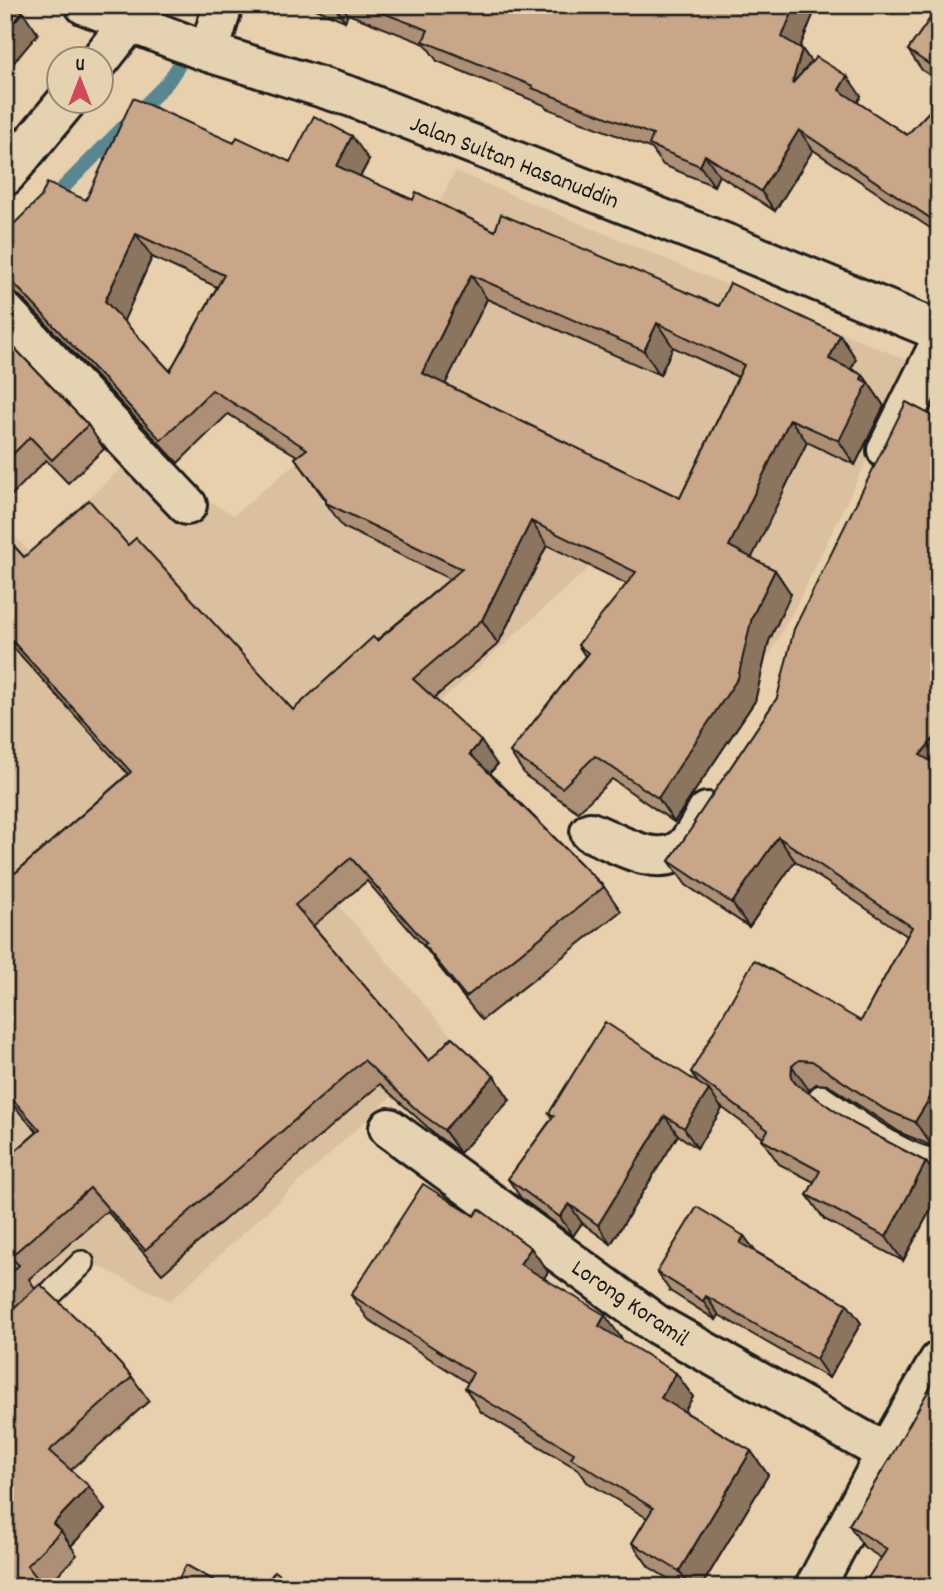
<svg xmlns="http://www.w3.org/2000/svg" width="944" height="1592" font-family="Dekko,sans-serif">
<rect width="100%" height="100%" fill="#e8d0ad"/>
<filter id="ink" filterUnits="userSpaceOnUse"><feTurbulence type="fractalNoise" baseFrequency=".0143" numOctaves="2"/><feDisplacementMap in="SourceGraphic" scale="14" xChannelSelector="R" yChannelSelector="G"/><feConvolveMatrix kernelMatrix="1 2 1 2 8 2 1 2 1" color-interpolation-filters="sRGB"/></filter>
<g filter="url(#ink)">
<path fill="#dac09f" d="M455,171l459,192 -114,235 -31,58 -95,-50 -83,-40 -307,276 170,197 -284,262 -90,-44 -75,74v-805l25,27 101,-94 103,56 91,-77z"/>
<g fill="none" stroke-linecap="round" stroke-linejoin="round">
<path stroke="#598791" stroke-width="14" d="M49,202l119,-120 23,-35"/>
<defs>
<g id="lane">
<path d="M821,1097c28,19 85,64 118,64"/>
<path d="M5,1338l77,-75"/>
</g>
<g id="street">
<path d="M209,52l14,-47"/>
<path d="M100,60l29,-37 9,-18"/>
<path d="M5,176l61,-74"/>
<path d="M5,312l182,193"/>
<path d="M887,450l52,-105"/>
<path d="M590,832c26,10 67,38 93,16 10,-8 17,-25 24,-36"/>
<path d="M389,1128l267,196 230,129"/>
</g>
<g id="secondary">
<path d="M85,5l117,45 150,47 385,151 202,83"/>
<path d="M815,1587l71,-134 53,-92"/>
</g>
</defs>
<use href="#lane" stroke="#1c1c1c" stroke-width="28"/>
<use href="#street" stroke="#1c1c1c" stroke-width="44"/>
<use href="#secondary" stroke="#1c1c1c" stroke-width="44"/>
<use href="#lane" stroke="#e5d2b0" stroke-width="23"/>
<use href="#street" stroke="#e5d2b0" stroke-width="38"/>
<use href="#secondary" stroke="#e5d2b0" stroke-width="38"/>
</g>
<g fill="#ac8f74" stroke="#1c1c1c" stroke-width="2" fill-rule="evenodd">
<path d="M306,5h511l-17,42 2,2 9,13 50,34 -4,6 50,33 32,-34v133l-126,-84 -38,61 -56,-36 -5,11 -51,-21 -11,-16 -106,-41 -2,-3 -107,-44 -12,-17 -77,-30 -3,7z"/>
<path d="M939,6v75l-17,-11 -14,-20z"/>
<path d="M234,143l56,19 79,-2 -9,17 53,23 82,31 224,75 121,29 16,24 -5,10 12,6 21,31 -29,59 -48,-23 -56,116 24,12 16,24 -22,47 -14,60 -81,121 -62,-43 -34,33 -52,-36 -16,-24 75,-96 -7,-11 49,-61 -80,-39 -49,99 -64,54 63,67 -7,8 114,114 17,24 -139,109 -42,-52 -13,-18 -60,-69 -54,45 116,135 65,15 16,24 -50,53 -24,-18 -56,-51 -218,190 -55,-63 -78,68 6,9 97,89 17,24 -78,69 34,40 -34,36 6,9 -31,32h-41v-427l32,-28 -32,-36v-214l123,-108 -123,-136v-102l19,21 104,-12 165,165 157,-131 -107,-52 -17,-24v-2l-31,-43 2,-2 -69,-42 -50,49 -157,-166 -10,-6h-6v-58l81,-33zM152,257l65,30 -47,84 -47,-50zM487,299l173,76 13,-28 65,30 -58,121 -235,-114z"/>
<path d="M5,338l83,87 16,24 -36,34 -22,-23 -41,42z"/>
<path d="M939,419v715l-7,12 -31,-13 -73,-48 -12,-1 -7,6v3l45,31 72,38 13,18v14l-36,67 -79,-42 -17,-24 7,-13 -35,-18 -17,-24 1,-2 -43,-32 2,3 -25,39 -19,-13 -67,109 -29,-21 -9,13 -52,-38 -13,-19 44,-61 -3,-5 149,-30 -7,-11 170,-51 46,-85 -112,-75 -46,66 -63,-42 -17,-24 26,-37 -1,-2 83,-124z"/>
<path d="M474,1216l57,32 17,24 -4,6 78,61 -1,1 55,33 17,24 -9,14 67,40 17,24 -67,112h-19l-33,-20 -17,-24 15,-25 -60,-36 -8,-12 -98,-58 -16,-24 3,-5 -100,-64 -17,-24z"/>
<path d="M744,1236l11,15 92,53 14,19 -32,55 -110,-63 -3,5 -46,-29 -13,-19z"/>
<path d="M889,1460l50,127 -58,-29 -17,-11 -15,-22z"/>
</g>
<g fill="#8c745e" stroke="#1c1c1c" stroke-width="2">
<path d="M334,5h7l7,9 -3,7z"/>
<path d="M795,5h22l-21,52 -14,-20z"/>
<path d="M23,12l15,22 -33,39v-41z"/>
<path d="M802,49l14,20 -24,15z"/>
<path d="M847,76l14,20 -8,14 -14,-20z"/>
<path d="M799,130l14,20 -38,61 -14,-20z"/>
<path d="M352,136l17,24 -16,30 -16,-24z"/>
<path d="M705,155l14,20 -5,11 -14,-20z"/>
<path d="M136,234l16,23 -30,68 -17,-24z"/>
<path d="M471,275l16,24 -48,98 -17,-24z"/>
<path d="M657,323l16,24 -13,28 -16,-24z"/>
<path d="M840,335l16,24 -11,23 -16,-23z"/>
<path d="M863,375l21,31 -29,59 -16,-24z"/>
<path d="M790,419l17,23 -61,128 -17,-24z"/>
<path d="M531,521l16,24 -49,99 -16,-24z"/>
<path d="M775,570l16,24 -22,47 -14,60 -81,121 -16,-24 94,-181z"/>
<path d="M939,732v44l-19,-21z"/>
<path d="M481,741l16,24 -10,12 -17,-23z"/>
<path d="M778,837l17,24 -46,66 -17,-24z"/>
<path d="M792,1066l17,24 -1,12 -17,-24z"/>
<path d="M494,1076l16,24 -50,53 -16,-23z"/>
<path d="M939,1083v51l-7,12 -17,-24z"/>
<path d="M709,1090l13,19 -25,39 -13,-20z"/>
<path d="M665,1116l13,19 -67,109 -13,-19z"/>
<path d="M926,1162l13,18v14l-36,67 -17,-24z"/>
<path d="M569,1204l13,19 -9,13 -13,-19z"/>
<path d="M744,1236l14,19 -18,-12z"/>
<path d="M531,1248l17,24 -11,16 -17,-24z"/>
<path d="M706,1296l13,19 -3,5 -13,-19z"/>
<path d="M847,1304l14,19 -32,55 -13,-19z"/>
<path d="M605,1315l17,24 -7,11 -16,-24z"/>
<path d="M676,1373l17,24 -15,25 -17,-24z"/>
<path d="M751,1451l17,24 -67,112h-11l-11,-16z"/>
<path d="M89,1486l16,24 -34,36 -10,-15 -8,-7z"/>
</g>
<g fill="#c8a687" stroke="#1c1c1c" stroke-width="2" fill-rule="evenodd">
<path d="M5,5h5l13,7 -18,20z"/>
<path d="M362,5h433l-13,32 20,12 -10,35 24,-27 31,19 -8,14 68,45 32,-34v123l-140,-94 -38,61 -56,-36 -5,11 -51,-21 4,-10 -121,-47 1,-2 -110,-45 5,-11z"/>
<path d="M939,6v65l-31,-21z"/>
<path d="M133,98l101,45 3,-6 53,25 24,-46 38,20 -15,30 76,34 3,-8 79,39 6,-17 218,92 11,-23 110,52 -11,24 34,16 -2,4 7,4 -29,58 -49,-22 -61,127 46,24 -23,47 -14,61 -80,120 -63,-42 -33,32 -52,-36 78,-99 -10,-8 58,-73 -105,-51 -49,99 -69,59 68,62 -11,13 134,133 -138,110 -42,-52 2,-2 -75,-85 -56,47 134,156 23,-24 42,39 -50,54 -25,-18 -55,-52 -219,190 -55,-62 -80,69 9,8 -14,14v-119l35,-30 -35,-39v-209l126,-110 -126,-139v-97l19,21 65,-57 39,45 8,-7 157,172 80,-73 4,4 85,-72 -136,-66v-4l-31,-41 12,-9 -95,-59 -51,50 -156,-166v-41l36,-36 6,-14 39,17zM136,234l88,41 -54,96 -65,-70zM471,275l173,76 13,-28 87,42 -64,133 -258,-125z"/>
<path d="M5,338l83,87 -36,35 -22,-23 -25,25z"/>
<path d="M906,402l33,17v313l-19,23 19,11v317l-24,39 -31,-13 -72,-48 -13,-1 -7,6 -1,12 5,6 58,40 72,38 -40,75 -79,-42 13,-24 -58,-31 6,-10 -77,-58 63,-112 107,61 51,-94 -134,-90 -46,66 -63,-42 26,-38 -1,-1 83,-124 17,-69z"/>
<path d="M605,1022l104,68 -25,38 -19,-12 -67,109 -29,-21 -9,13 -52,-38 46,-63 -5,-3z"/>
<path d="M423,1184l51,32 5,-7 52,39 -11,16 85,51 -6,11 77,47 -15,25 90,53 -72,120 -47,-28 21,-35 -82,-50 3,-5 -109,-65 8,-15 -122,-78z"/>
<path d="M697,1207l47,29 -4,7 107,61 -31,55 -110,-63 -3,5 -46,-29z"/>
<path d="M40,1284l49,46 43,47 -83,74 40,35 -36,38 8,7 -34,34 17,22h-39v-271z"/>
<path d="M939,1372v215h-77l25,-38 -38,-24 40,-65z"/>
<path d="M186,1565l40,22h-52z"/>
<path d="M275,1571l21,16h-33z"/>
</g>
</g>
<g text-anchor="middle" stroke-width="6" stroke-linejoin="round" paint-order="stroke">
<g font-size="24" fill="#1c1c1c" stroke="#e5d2b0">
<text transform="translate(515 161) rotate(21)" y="8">Jalan Sultan Hasanuddin</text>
<text transform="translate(631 1302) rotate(34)" y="8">Lorong Koramil</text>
</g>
</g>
<rect width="944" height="1592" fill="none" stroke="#e5d2b0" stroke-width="28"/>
<rect x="14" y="14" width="916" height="1564" fill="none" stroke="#1c1c1c" stroke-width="2.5" filter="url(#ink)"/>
<g transform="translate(80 80)"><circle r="33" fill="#e5d2b0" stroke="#958975" stroke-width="2"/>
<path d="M0-5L12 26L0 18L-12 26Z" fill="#d1495b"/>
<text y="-10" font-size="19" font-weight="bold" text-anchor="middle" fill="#1c1c1c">U</text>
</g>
</svg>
